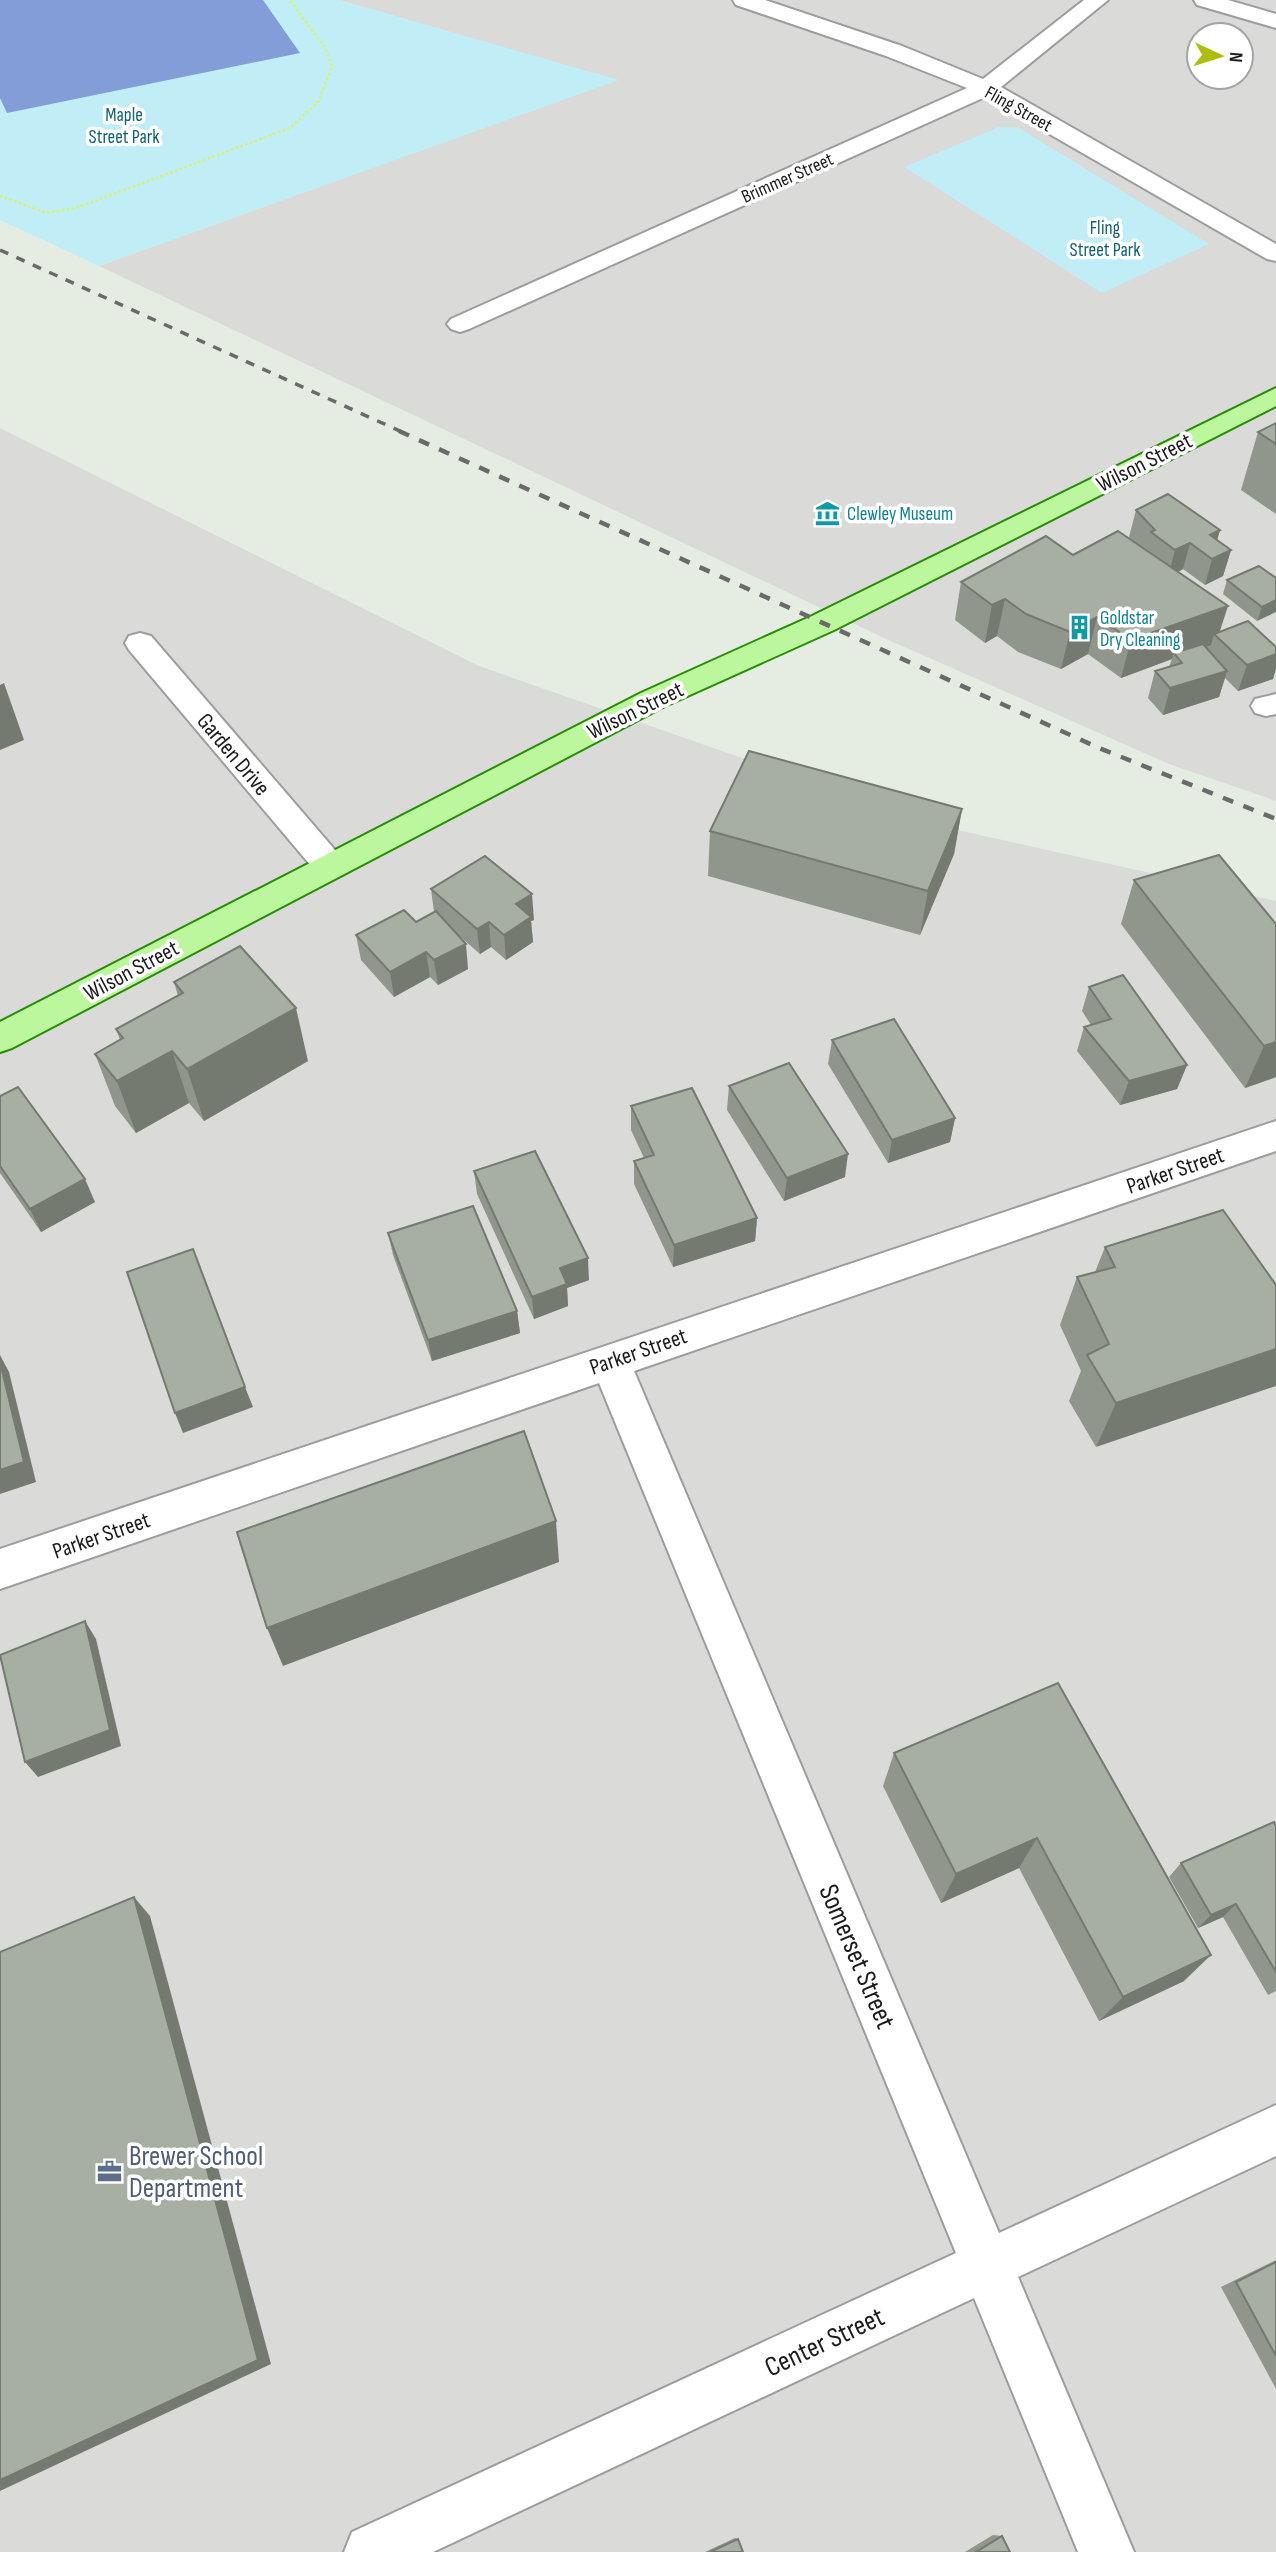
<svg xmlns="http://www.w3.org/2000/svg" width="1276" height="2552" font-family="'Sofia Sans Condensed',sans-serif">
<rect width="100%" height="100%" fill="#e5ede2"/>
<g fill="#dadad9" fill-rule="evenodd">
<path d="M339,0h937v801l-107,-37 -285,-126 -785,-372 518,-186zM1199,35h42v42h-42z"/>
<path d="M0,428l479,238 452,158 345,77v1651h-1276z"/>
</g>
<g fill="#c0edf6">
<path d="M0,0h339l280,80 -520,186 -99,-46z"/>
<path d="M999,127h18l192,117 -107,49 -198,-126z"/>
</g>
<path fill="#839dd9" d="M0,0h263l37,53 -293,60 -7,-15z"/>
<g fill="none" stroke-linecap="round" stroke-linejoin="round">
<defs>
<g id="street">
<path d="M733,0h32l137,46 81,33 101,-79h24l-107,87 275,157v17l-9,-2 -282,-162 -516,232 -9,3 -9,-3 -4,-5 4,-5 516,-231 -81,-32 -150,-51z"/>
<path d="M1194,0h34l48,14v14l-79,-23z"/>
<path d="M140,633l11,3 190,221 5,8 -5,8 -12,4 -12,-4 -188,-223 -4,-7 4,-7z"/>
<path d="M1276,694v20l-10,2 -11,-3 -4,-7 4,-7z"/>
<path d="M1276,1121v30l-642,220 365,862 277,-128v51l-258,121 116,275h-56l-104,-254 -541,254h-89l8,-20 604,-279 -357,-870 -599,206v-40z"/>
</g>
<path id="primary" d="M1276,388v18l-442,224 -171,77 -651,341 -12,4v-30l641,-329 171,-77z"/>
</defs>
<use href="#street" stroke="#9d9d9d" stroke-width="4"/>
<use href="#primary" stroke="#288c07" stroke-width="4"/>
<path stroke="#d9f26e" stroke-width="2.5" stroke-dasharray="2.5 2.5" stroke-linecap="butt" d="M0,196l47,17 29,-5 214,-80 29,-27 13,-35 -7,-18 -35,-48"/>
<use href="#street" fill="#fff" fill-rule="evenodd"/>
<use href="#primary" fill="#bcf79d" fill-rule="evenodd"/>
<path stroke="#6a6a6a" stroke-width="3.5" stroke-dasharray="9 9" stroke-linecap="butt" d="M0,250l402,182"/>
<path stroke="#6a6a6a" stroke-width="4.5" stroke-dasharray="11 11" stroke-linecap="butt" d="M399,431l700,317 177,71"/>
</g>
<g fill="#90968b">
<path d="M1276,423v91l-35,-24 17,-58z"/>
<path d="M1136,510l84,20 -3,10 14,10 -8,26 -18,9 -22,-16 -5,3 42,59 53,48 -35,12 -13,-13 -6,19 -56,18 -15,-17 7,-27 14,-4 3,-8 -51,19 -33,-24 -27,15 -43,-17 -21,-16 -12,7 -30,-23 6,-38 112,-27 63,-11 -7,-7z"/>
<path d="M1276,578l-19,43 -34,-27 4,-14z"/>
<path d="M962,809l-8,45 -34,81 -212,-59 2,-45z"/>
<path d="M1134,880l142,44v153l-31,11 -124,-164z"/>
<path d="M431,889l103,31 -3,1 2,21 -27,18 -15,-13 -11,7 -24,-21 12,36 -30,16 -8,-8 -36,20 -33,-37 -5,-25 60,-13 18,-10z"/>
<path d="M174,982l134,79 -104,60 -15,-18 -53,30 -21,-27 -20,-52 25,-14 -4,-11 62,-33z"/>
<path d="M1089,987l98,78 -10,24 -57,16 -43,-54 7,-24 7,-2 -9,-14z"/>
<path d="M832,1040l123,78 -5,24 -62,21 -60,-99z"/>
<path d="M729,1086l116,91 -61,24 -57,-91z"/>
<path d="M0,1096l95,106 -54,30 -41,-59z"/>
<path d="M631,1106l126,112 -2,23 -82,26 -39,-83v-23l10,-3 -13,-28z"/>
<path d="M474,1171l115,109 -22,8 1,18 -34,13 -57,-125z"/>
<path d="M1223,1210l-127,237 -27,-46 12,-30 -21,-46 17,-48 18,-5 10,-25z"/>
<path d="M388,1233l129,78 3,22 -88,28 -39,-106z"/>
<path d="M1058,1683l126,298 -85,40 -80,-153 -78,35 -58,-117 11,-33z"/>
<path d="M1276,1826v165l-8,4 -45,-78 -25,11 -29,-51 12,-14z"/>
<path d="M1276,2260v129l-55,-102z"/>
<path d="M993,2535l9,1 8,16h-45z"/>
<path d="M735,2538l3,1 5,13h-38z"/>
</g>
<g fill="#757a71">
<path d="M1220,530l-8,27 -2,-22z"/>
<path d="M1190,543l-7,26 -15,8 7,-27z"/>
<path d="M1231,550l-8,26 -18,9 7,-26z"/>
<path d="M1005,599l-8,37 -12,7 7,-38z"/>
<path d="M1276,600v12l-19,9 5,-14z"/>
<path d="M1228,606l-10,31 -4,-3 -3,11 -34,12 -3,-4 -2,6 -51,19 10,-38z"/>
<path d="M1097,617l-9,37 -27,15 9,-37z"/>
<path d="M1276,654v15l-3,10 -35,12 9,-26z"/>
<path d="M1227,671l-8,26 -56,18 7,-27z"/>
<path d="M4,683l20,57 -24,10v-65z"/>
<path d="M962,809l-8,45 -34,81 8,-44z"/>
<path d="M532,894l2,26 -3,1 2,21 -27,18 -2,-25 12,-31z"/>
<path d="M489,922l2,25 -11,7 -3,-25z"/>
<path d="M466,944l2,25 -30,16 -4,-25z"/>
<path d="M426,952l4,25 -36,20 -4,-25z"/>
<path d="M296,1008l12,53 -104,60 -17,-52z"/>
<path d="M1276,1042v35l-31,11 19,-42z"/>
<path d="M172,1051l17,52 -53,30 -19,-52z"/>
<path d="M1187,1065l-10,24 -57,16 9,-24z"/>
<path d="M955,1118l-5,24 -62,21 4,-23z"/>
<path d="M848,1154l-3,23 -61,24 3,-23z"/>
<path d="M85,1179l10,23 -54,30 -11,-23z"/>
<path d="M757,1218l-2,23 -82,26 1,-22z"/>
<path d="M588,1258l1,22 -22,8 1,18 -34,13 -2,-22 28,-29z"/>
<path d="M517,1311l3,22 -88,28 -4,-21z"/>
<path d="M1276,1349v37l-180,61 20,-44z"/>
<path d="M0,1355l9,17 27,110 -36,12z"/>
<path d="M245,1387l8,20 -70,26 -8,-20z"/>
<path d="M556,1521l3,41 -276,104 -16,-38z"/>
<path d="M85,1621l11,18 25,107 -83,31 -13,-15z"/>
<path d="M1037,1838l-18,30 -78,35 15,-29z"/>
<path d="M134,1897l16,19 121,448 -271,127v-11z"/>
<path d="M1236,1904l-13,13 -25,11 13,-13z"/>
<path d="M1211,1955l-27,26 -85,40 24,-24z"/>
</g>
<g fill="#a7aea2" stroke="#757a71" stroke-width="2">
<path d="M1276,423v21l-18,-12z"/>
<path d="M1168,494l52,36 -10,5 21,15 -19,9 -22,-16 -15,7 -24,-18 4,-2 -19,-20z"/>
<path d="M1118,531l110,75 -97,34 -34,-23 -27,15 -44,-18 -21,-15 -13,6 -31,-23 85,-46 27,19z"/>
<path d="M1259,566l17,12v22l-14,7 -35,-27z"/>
<path d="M1248,621l28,26v7l-29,11 -33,-31z"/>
<path d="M1203,644l24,27 -57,17 -15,-17 27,-8 -8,-10z"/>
<path d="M749,751l213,58 -34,82 -218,-60z"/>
<path d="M1219,855l57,69v118l-12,4 -130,-166z"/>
<path d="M485,856l47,38 -16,10 15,13 -27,18 -15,-13 -12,7 -46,-40z"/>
<path d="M404,910l12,12 20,-11 30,33 -32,16 -8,-8 -36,20 -34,-37z"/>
<path d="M240,946l56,62 -109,61 -15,-18 -55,30 -22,-27 28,-16 -7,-9 67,-36 -9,-11z"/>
<path d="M1123,975l64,90 -58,16 -45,-54 27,-8 -22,-32z"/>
<path d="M894,1019l61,99 -63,22 -60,-100z"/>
<path d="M789,1063l59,91 -61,24 -58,-92z"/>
<path d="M18,1087l67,92 -55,30 -30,-43v-70z"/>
<path d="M692,1088l65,130 -83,27 -40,-84 20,-6 -23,-49z"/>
<path d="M535,1151l53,107 -28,10 7,16 -35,13 -58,-126z"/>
<path d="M473,1206l44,105 -89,29 -40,-107z"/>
<path d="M1223,1210l53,75v64l-160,54 -29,-48 22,-11 -32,-67 38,-10 -10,-20z"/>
<path d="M193,1249l52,138 -70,26 -48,-141z"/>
<path d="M0,1362l24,100 -24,8z"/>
<path d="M524,1431l32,90 -289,107 -30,-96z"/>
<path d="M85,1621l25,109 -85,32 -25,-107z"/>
<path d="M1058,1683l153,272 -88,42 -86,-159 -81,36 -62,-121z"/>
<path d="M1274,1822l2,4v146l-40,-68 -25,11 -30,-52z"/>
<path d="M134,1897l124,463 -258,120v-528z"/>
<path d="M1276,2262v94l-40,-74z"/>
<path d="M1002,2536l8,16h-34z"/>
<path d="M738,2539l5,13h-33z"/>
</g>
<defs>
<symbol id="museum-bare" viewBox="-9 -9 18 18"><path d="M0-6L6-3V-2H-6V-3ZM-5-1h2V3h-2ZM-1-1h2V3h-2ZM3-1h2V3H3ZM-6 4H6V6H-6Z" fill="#0f9aa8" stroke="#fff" stroke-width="2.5" paint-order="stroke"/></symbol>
<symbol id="building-bare" viewBox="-9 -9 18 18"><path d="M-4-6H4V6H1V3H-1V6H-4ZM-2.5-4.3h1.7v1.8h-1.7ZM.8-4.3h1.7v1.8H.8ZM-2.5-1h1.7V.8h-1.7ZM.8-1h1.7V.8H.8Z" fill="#0f9aa8" stroke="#fff" stroke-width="2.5" paint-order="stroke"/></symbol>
<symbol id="office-bare" viewBox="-9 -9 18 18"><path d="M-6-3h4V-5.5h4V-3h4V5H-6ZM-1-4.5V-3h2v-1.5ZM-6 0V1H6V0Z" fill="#5c6f8a" stroke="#fff" stroke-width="2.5" paint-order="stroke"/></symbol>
</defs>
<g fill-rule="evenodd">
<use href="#museum-bare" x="810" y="496" width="35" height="35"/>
<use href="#building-bare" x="1062" y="610" width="35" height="35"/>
<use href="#office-bare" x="92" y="2154" width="35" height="35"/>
</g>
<g text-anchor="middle" stroke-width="7" stroke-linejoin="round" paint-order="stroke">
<g font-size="19" fill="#1c1c1c" stroke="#fff">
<text transform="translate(1019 108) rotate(29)" y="7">Fling Street</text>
<text transform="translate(787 177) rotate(-24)" y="7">Brimmer Street</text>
</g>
<g font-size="19" fill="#106273" stroke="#fff">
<text x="124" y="121">Maple<tspan x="124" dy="22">Street Park</tspan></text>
<text x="1105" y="234">Fling<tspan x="1105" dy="22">Street Park</tspan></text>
</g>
<g font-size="19" fill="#0d838f" stroke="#fff" text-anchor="start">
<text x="847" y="520">Clewley Museum</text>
<text x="1100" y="624">Goldstar<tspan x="1100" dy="22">Dry Cleaning</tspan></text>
</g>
<g font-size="23" fill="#1c1c1c" stroke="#fff">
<text transform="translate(1144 462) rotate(-27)" y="8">Wilson Street</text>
<text transform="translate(635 710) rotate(-26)" y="8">Wilson Street</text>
<text transform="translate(234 754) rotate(50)" y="8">Garden Drive</text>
<text transform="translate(131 970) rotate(-28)" y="8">Wilson Street</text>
<text transform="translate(1175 1170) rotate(-19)" y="8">Parker Street</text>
<text transform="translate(638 1351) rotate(-19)" y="8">Parker Street</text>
<text transform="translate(101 1535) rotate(-19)" y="8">Parker Street</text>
</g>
<g font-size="28" fill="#1c1c1c" stroke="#fff">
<text transform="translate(858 1956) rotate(67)" y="10">Somerset Street</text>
<text transform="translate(824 2341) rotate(-25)" y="10">Center Street</text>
</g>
<g font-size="28" fill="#4e5e75" stroke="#fff" text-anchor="start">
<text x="129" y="2165">Brewer School<tspan x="129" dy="32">Department</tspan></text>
</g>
</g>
<g transform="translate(1220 56) rotate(94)"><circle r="33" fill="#ffffff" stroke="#a4a4a4" stroke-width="2"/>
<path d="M0-5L12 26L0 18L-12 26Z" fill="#aebe0a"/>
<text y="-10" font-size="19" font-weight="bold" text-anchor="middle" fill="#1c1c1c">N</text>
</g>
</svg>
